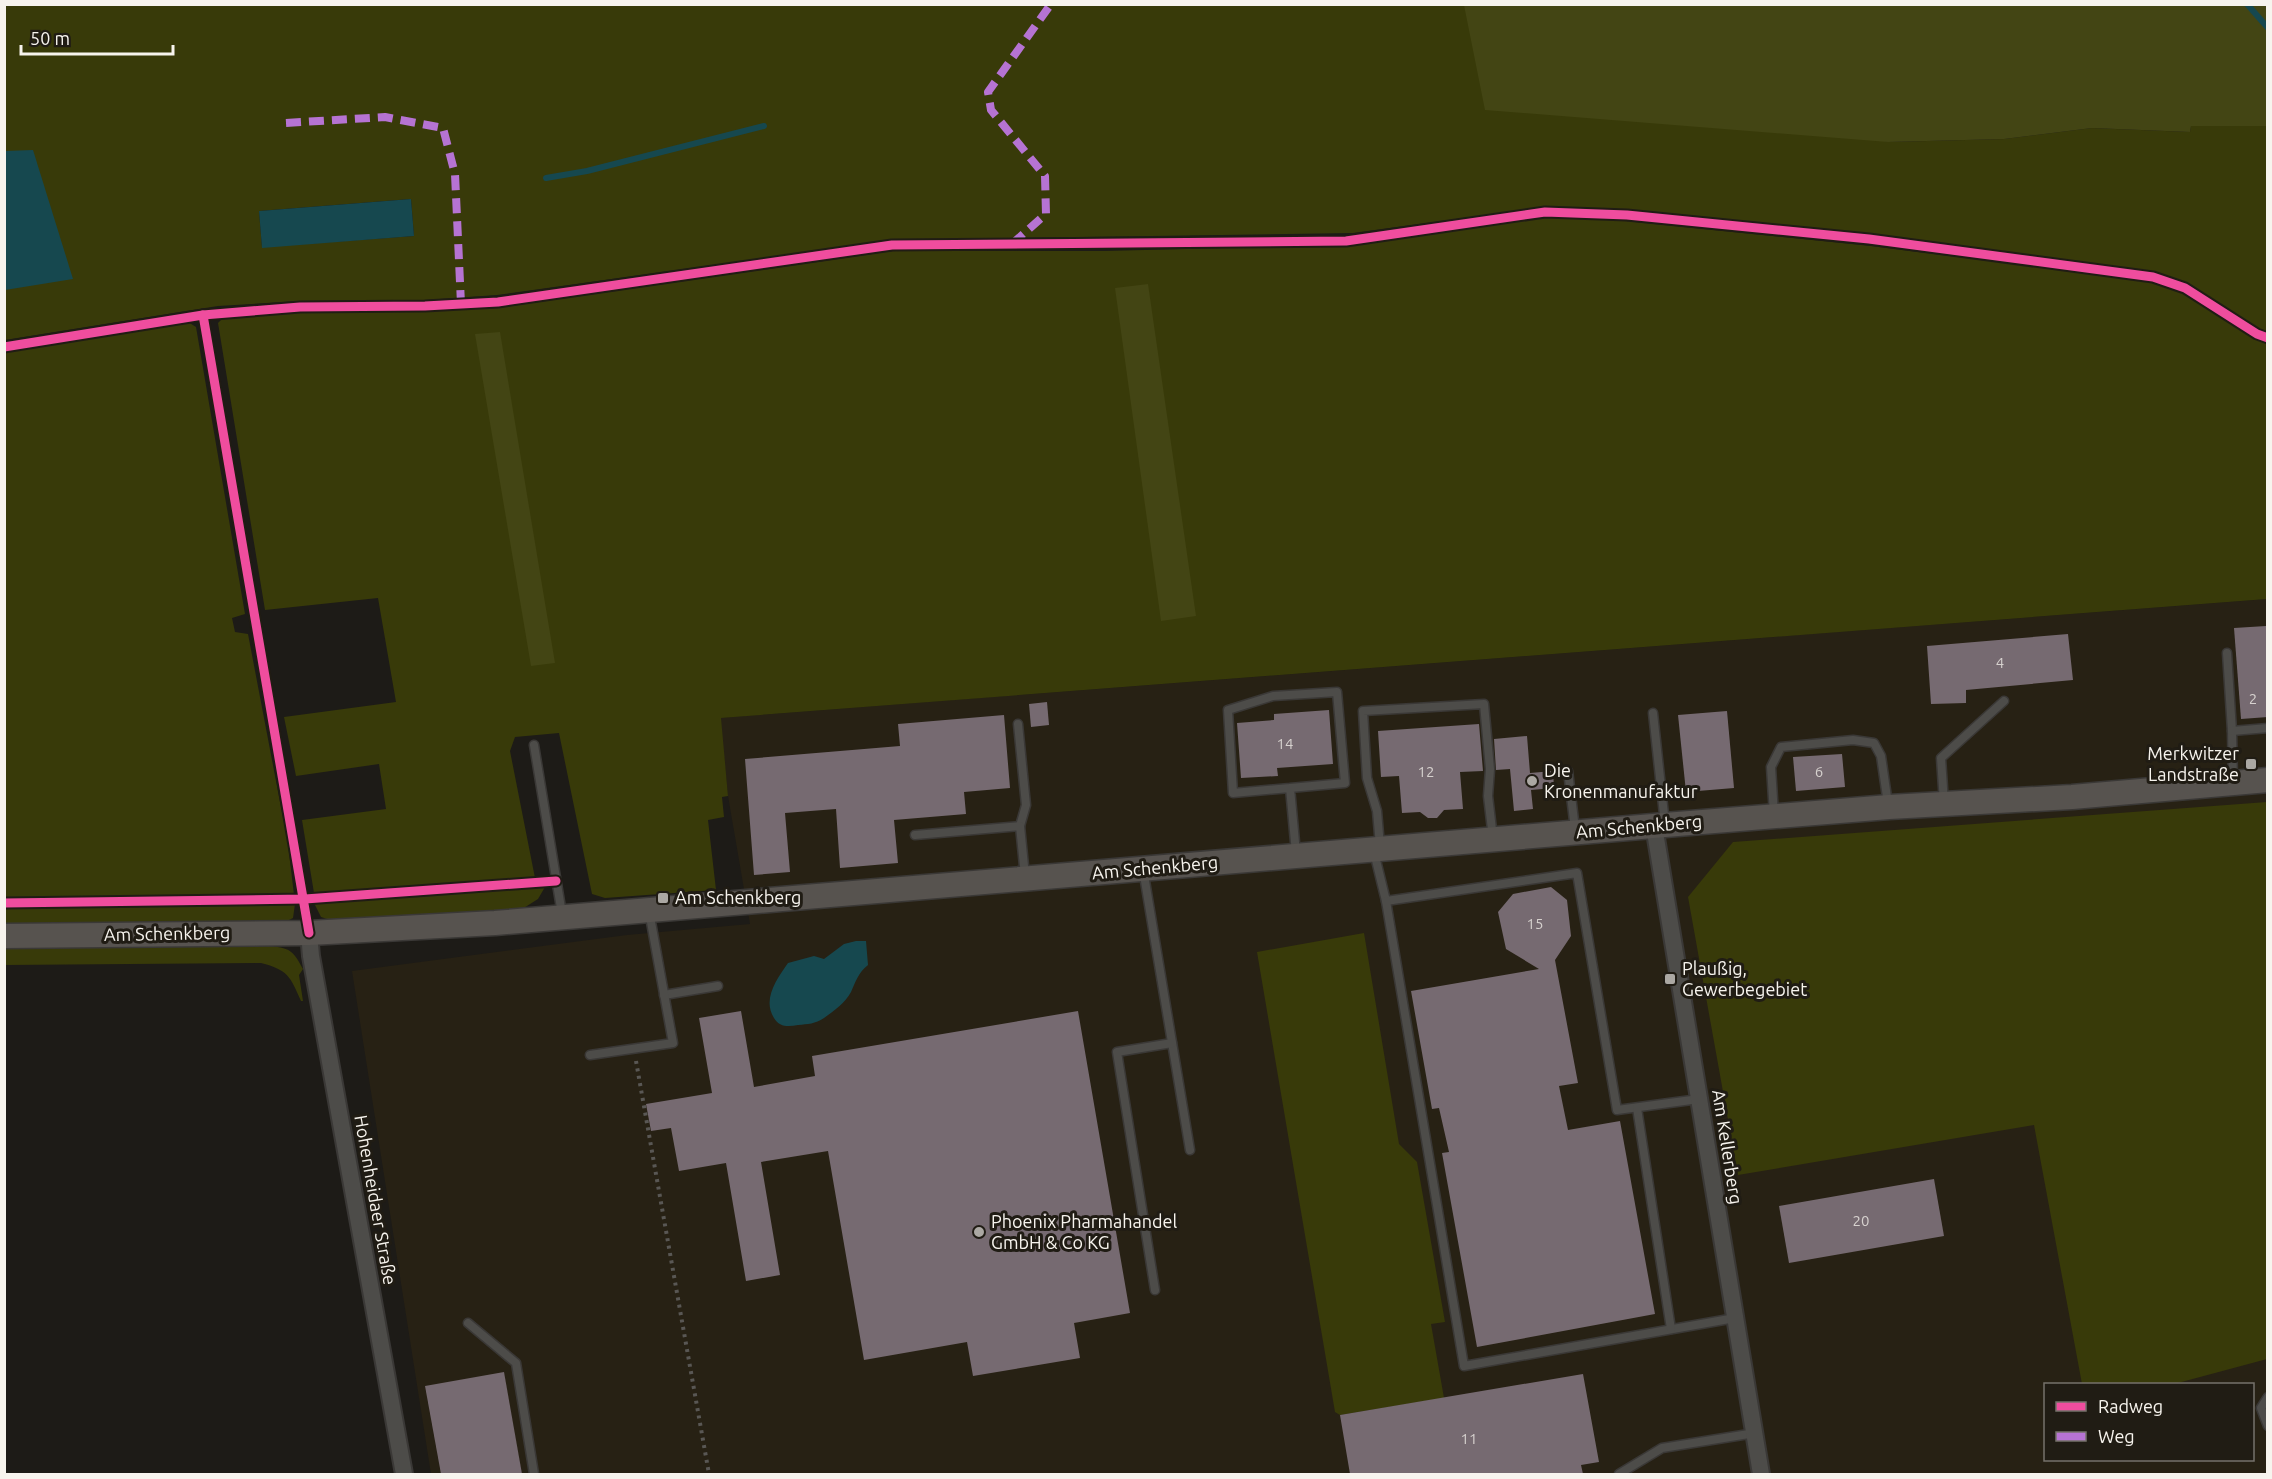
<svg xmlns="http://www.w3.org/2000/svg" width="2272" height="1479" font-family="Ubuntu,sans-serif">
<rect width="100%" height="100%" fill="#1d1b17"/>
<path fill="#272114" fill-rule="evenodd" d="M2267,599v875h-1836l-79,-503 275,-36 123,-11 -22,-128 -8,-78zM2046,1384h206v76h-206z"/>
<g fill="#383a09" fill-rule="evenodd">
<path d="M5,5h1459l424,137 116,-3 88,-11 98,4 1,-6h76v208l-80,-51 -33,-11 -284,-38 -242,-24 -84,-3 -191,26 -462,7 -394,55 -71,5 -127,1 -81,5 -213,34zM411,199l3,37 -152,11 -3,-36z"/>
<path d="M1548,216l77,5 246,25 283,36 31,10 82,52v255l-1546,119 7,78 -6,1 2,20 -16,3 8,70 -111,8 -13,-4 -33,-161 -44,4 -5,14 25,127 -221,15 -12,-73 84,-11 -7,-45 -83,12 -12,-59 112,-15 -18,-104 -113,12 -47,-287 4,-4 79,-7 125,-1 72,-3 395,-57h212l242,-6z"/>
<path d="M188,322l8,5 49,287 -13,4 3,14 13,2 40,210 6,51 -289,3v-547z"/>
<path d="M2267,802v557l-93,25h-92l-48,-259 -296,50 -50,-278 45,-55z"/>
<path d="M545,887l-7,12 -19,12 -186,10 -12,-4 -7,-14z"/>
<path d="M295,904l-2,14 -8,4 -280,2 -1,-16z"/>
<path d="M1364,933l35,211 18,18 28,160 -14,2 13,74 -104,17 -5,-3 -78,-460z"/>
<path d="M269,946c21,2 24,4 34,23l-4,6 4,26h-2c-11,-25 -13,-31 -40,-38l-256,2v-17z"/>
</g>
<g fill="#434514">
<path d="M1464,5h803v121h-76l-1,6 -98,-4 -88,11 -116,3 -403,-32z"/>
<path d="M1148,284l48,332 -35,5 -46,-333z"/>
<path d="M500,332l55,331 -24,3 -56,-332z"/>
</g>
<g fill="#16484f">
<path d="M33,150l40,129 -68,11v-139z"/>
<path d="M411,199l3,37 -152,12 -3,-37z"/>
<path d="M856,941h10l2,24c-10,8 -12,16 -17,27 -6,11 -17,19 -27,26 -9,6 -16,6 -26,7 -10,2 -19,2 -24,-7 -12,-19 3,-39 14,-55l26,-7 10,3 20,-15z"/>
</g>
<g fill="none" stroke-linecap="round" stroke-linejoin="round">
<g stroke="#16484f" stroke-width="6">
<path d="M2247,4l21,24"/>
<path d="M546,178l41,-7 177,-45"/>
</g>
</g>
<g fill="#766a71">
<path d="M2266,626l2,91 -27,2 -7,-91z"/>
<path d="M2068,634l5,46 -107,10v13l-35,1 -4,-58z"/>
<path d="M1047,702l2,23 -18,2 -2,-23z"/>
<path d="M1329,710l4,54 -56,4 1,8 -37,2 -4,-55 37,-3v-6z"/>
<path d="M1727,711l7,77 -48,4 -8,-77z"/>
<path d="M1004,715l6,73 -46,4 2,22 -72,6 4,43 -58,5 -4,-59 -51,4 5,59 -36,3 -9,-116 155,-13 -2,-22z"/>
<path d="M1479,724l4,47 -23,1 3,37 -19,1 -7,8h-9l-8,-6 -18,1 -3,-37 -18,1 -3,-46z"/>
<path d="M1527,736l3,37 23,-2 1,17 -23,2 2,19 -19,2 -4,-42 -14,1 -2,-31z"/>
<path d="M1842,754l3,33 -49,4 -3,-34z"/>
<path d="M1551,887l16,13 4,36 -16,24 23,123 -19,3 9,44 52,-9 35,193 -178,33 -35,-194 7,-1 -10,-44 -7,1 -21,-118 128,-22 -33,-20 -8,-37 15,-18z"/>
<path d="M741,1011l13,76 61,-11 -3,-20 266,-45 52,302 -56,10 6,35 -107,18 -6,-34 -103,18 -36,-209 -67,11 19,113 -34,6 -20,-118 -47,8 -8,-43 -20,3 -5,-27 66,-11 -13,-75z"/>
<path d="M1934,1179l10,57 -155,27 -10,-57z"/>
<path d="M504,1372l18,102h-81l-16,-88z"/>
<path d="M1583,1374l16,88 -18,3 2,9h-233l-10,-59z"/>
</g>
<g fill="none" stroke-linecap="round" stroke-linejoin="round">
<defs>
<g id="lane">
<path d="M2227,653l5,78 1,51"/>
<path d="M1653,713l12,111"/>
<path d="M1018,724l8,81 -6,21"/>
<path d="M2232,731l36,-3"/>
<path d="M534,745l28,169"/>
<path d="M1568,771l7,58"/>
<path d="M1290,788l55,-5 -8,-91 -64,4 -45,14 5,83 57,-5 6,65"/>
<path d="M1944,803l-3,-45 63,-57"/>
<path d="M1774,815l-3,-48 10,-20 72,-7 21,3 7,13 7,48"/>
<path d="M915,835l105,-9 5,50"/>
<path d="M1380,846l-3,-35 -10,-33 -4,-67 121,-7 6,65 -2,27 5,42"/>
<path d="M1374,852l12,49 191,-28 40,237 82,-11"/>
<path d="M1143,869l47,281"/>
<path d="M1386,901l78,465 271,-48"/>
<path d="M664,995l54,-9"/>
<path d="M590,1055l83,-12 -24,-132"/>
<path d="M1637,1108l34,221"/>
<path d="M1155,1290l-38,-238 55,-9"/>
<path d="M468,1323l48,40 18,111"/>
<path d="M2268,1397l-7,11 7,18"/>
<path d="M1619,1474l43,-26 93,-15"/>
</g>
<g id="street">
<path d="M1654,826l107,648"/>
<path d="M309,933l2,23 93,518"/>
</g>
<path id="secondary" d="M4,936l305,-3 186,-10 1170,-98 224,-18 183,-10 196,-17"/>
</defs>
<use href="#lane" stroke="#3a3836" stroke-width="11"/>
<use href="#street" stroke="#3a3836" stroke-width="20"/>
<use href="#secondary" stroke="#3a3836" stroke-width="27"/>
<path stroke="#595754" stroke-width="4" stroke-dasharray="3 4.5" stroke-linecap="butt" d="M636,1061l73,413"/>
<use href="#lane" stroke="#4d4c49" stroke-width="8"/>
<use href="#street" stroke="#4d4c49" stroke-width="16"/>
<use href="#secondary" stroke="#57534f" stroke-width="24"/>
<g stroke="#b673d3" stroke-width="8" stroke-dasharray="15 8" stroke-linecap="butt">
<path d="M286,123l99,-6 58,11 12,46 6,130"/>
<path d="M1012,244l34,-30 -1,-38 -54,-66 -3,-18 63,-88"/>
</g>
<defs>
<g id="cycleway">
<path d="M203,315l106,618"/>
<path d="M4,347l199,-32 97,-8 125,-1 73,-4 394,-57 454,-4 199,-29 82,3 242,24 284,38 32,11 72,46 11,4"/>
<path d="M4,903l301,-4 251,-18"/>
</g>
</defs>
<use href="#cycleway" stroke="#201c14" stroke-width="13"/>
<use href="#cycleway" stroke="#ef4d9e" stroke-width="9"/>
</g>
<g fill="#aba8a3" stroke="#201c14" stroke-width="2">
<rect x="2245" y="758" width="12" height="12" rx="3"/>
<circle cx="1532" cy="781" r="6"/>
<rect x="657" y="892" width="12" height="12" rx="3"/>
<rect x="1664" y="973" width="12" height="12" rx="3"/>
<circle cx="979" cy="1232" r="6"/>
</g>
<g text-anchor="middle" stroke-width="6" stroke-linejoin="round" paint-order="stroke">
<g font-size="15" fill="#d7d2cf">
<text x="2000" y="668">4</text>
<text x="2253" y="704">2</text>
<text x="1285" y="749">14</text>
<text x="1426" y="777">12</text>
<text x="1819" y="777">6</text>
<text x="1535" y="929">15</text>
<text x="1861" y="1226">20</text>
<text x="1469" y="1444">11</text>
</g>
<g font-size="18" fill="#f7f4ee" stroke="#201c14" text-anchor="start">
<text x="2239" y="760" text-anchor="end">Merkwitzer<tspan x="2239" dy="21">Landstraße</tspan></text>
<text x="1544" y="777">Die<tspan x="1544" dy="21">Kronenmanufaktur</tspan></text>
<text x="675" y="904">Am Schenkberg</text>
<text x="1682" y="975">Plaußig,<tspan x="1682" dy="21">Gewerbegebiet</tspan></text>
<text x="991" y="1228">Phoenix Pharmahandel<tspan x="991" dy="21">GmbH &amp; Co KG</tspan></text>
</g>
<g font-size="18" fill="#f7f4ee" stroke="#201c14">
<text transform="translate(1639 827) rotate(-5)" y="6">Am Schenkberg</text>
<text transform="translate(1155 868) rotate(-5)" y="6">Am Schenkberg</text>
<text transform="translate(167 934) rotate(-1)" y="6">Am Schenkberg</text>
<text transform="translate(1727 1147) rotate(81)" y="6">Am Kellerberg</text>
<text transform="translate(375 1200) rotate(80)" y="6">Hohenheidaer Straße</text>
</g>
</g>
<rect width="2272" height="1479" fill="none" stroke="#f7f4ee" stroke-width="12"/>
<rect x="2044" y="1383" width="210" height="78" fill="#201c14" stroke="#76726b" stroke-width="1.5"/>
<rect x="2056" y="1402" width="30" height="9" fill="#ef4d9e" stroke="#76726b" stroke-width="1.5"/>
<text x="2098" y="1413" font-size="18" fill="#f7f4ee">Radweg</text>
<rect x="2056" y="1432" width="30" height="9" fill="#b673d3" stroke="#76726b" stroke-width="1.5"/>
<text x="2098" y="1443" font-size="18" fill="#f7f4ee">Weg</text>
<path d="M21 45v9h152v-9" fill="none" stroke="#f7f4ee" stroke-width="3"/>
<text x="30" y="45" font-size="18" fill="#f7f4ee" stroke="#201c14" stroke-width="4.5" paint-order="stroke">50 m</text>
</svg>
